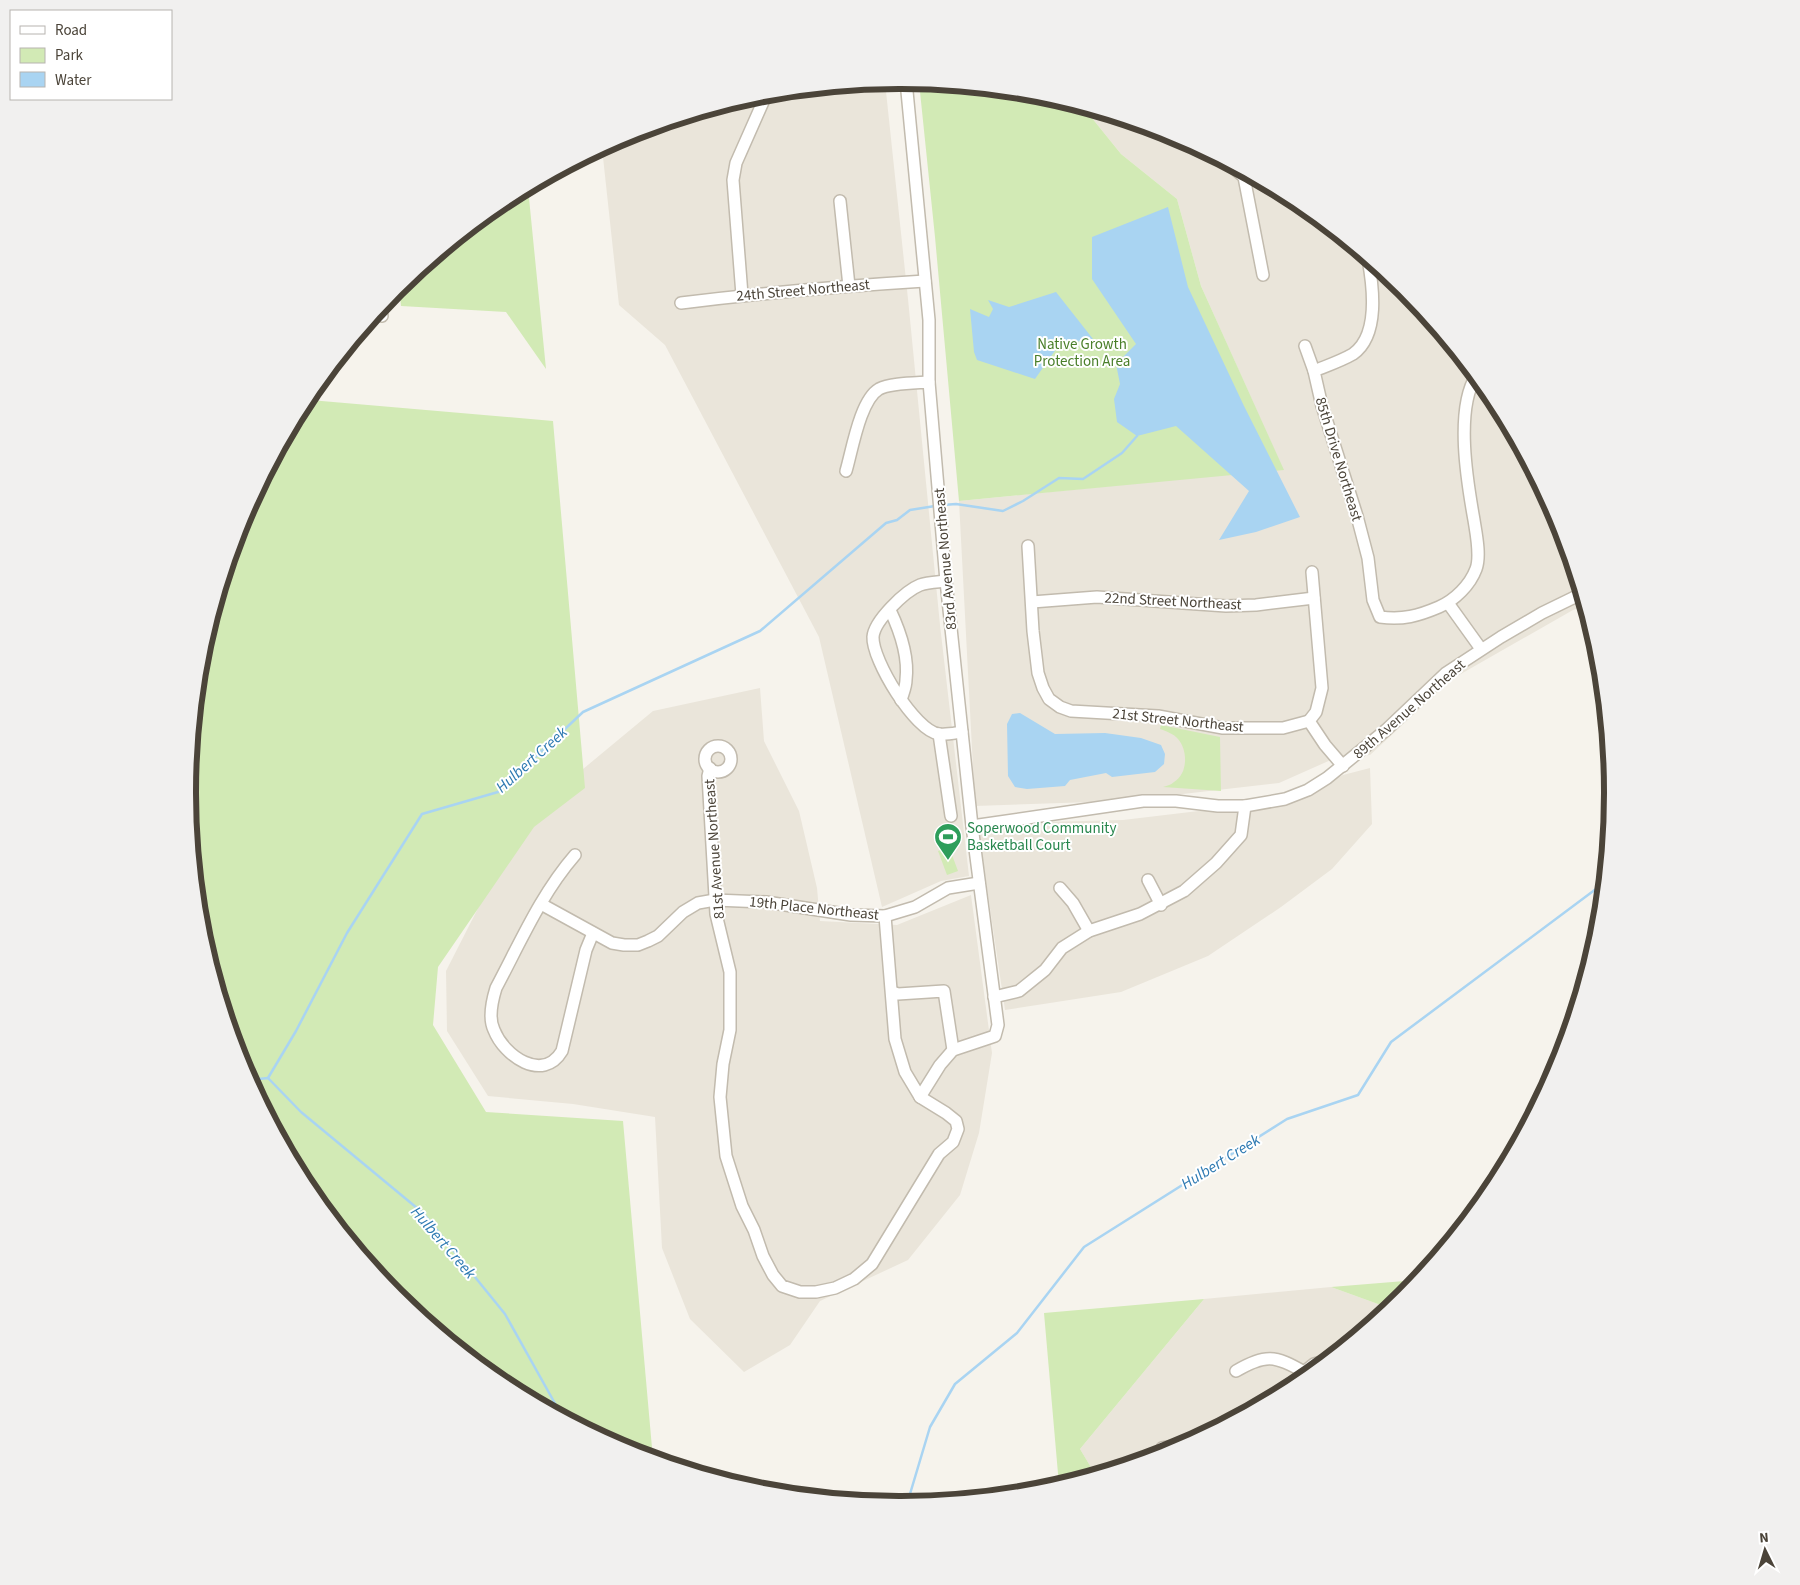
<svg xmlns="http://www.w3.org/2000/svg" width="1800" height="1585" font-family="'Source Sans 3',sans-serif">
<rect width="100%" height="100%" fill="#f6f3ec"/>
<g fill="#eae5da">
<path d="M885,82l23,217 32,326 29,251 -28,5 -59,26 -63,-270 -154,-292 -46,-40 -17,-157 26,-14 133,-40z"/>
<path d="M1083,107l90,27 123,66 108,89 89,108 65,123 26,86 -11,4 -121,69 -82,76 -37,4 -54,24 -157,18 -147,5 -16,-305 324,-32 -82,-183 -24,-87 -56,-45z"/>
<path d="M760,688l4,53 35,70 18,77 3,33 77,4 74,-30 21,158 -13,80 -19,62 -52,65 -88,41 -30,44 -46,27 -54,-53 -28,-71 -7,-131 -82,-13 -85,-8 -41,-65 -1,-60 78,-153 129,-107z"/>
<path d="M1370,768l2,56 -40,45 -51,38 -73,49 -87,36 -116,18 -28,-190 66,2 80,-2 84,-10 103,-18 33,-17z"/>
<path d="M1331,1287l58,21 -93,77 -124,66 -77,23 -15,-25 124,-150z"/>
</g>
<g fill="#d2eab5">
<path d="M919,82l120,12 44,13 38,47 56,45 24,87 83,184 -325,31 -24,-264z"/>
<path d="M528,188l18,181 -40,-57 -105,-6 -2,-20 105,-86z"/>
<path d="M308,396l2,4 243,21 32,367 -51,39 -96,140 -5,58 53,87 137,9 30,338 -26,-8 -123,-66 -108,-89 -89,-108 -65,-123 -41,-134 -13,-139 13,-139 41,-133z"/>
<path d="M1161,725l59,12 1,54 -58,-4c3,-1 8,-2 11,-5 14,-8 14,-32 4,-43 -4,-5 -12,-8 -18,-10z"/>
<path d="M949,847l9,24 -11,4 -9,-24z"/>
<path d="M1417,1280l-13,17 -15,11 -58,-21z"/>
<path d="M1204,1299l-124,150 15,25 -36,11 -15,-172z"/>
</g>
<g fill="#a9d4f2">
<path d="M1168,207l20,80 56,119 56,111 -44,15 -37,8 30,-49 -73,-65 -39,10 -20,-14 -3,-23 6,-15 -4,-20 20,-20 -44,-65v-42z"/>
<path d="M1056,292l37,47 -34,6 -24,34 -58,-19 -3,-8 -4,-43 19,8 4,-8 -5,-9 21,7z"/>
<path d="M1020,713l35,21 50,-1 36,5 20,7 4,9 -1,10 -9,8 -43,5 -6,-4 -36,7 -5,6 -38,3 -12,-2 -7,-11 -1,-52 5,-10z"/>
</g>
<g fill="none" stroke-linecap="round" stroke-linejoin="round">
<g stroke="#a9d4f2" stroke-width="2.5">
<path d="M943,505l13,-1 47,7 20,-10 36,-23 24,1 39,-26 15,-17"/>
<path d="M268,1078l28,-47 51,-98 75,-119 76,-22 85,-80 177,-81 126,-108 11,-3 13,-10 25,-4"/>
<path d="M250,1080l18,-2 33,34 122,101 82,101 57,102"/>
<path d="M907,1504l23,-77 25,-43 62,-51 67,-86 203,-128 71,-24 33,-53 213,-159"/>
</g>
<defs>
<g id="minor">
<path d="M906,81l23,239v62l17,199 26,245 26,199 -3,11 -42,14 -13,15 -20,32"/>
<path d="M1230,165l14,12 19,98"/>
<path d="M840,201l9,85"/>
<path d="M1368,259c5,27 12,76 -15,95 -12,7 -27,12 -39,17l8,35 35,110 11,42 5,42 7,17c23,3 38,-1 59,-10 16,-7 31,-22 37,-38 5,-13 0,-36 -2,-49 -7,-39 -19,-110 2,-144"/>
<path d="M742,295l-9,-115 3,-17 31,-70"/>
<path d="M681,303c81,-10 163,-17 244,-22"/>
<path d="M380,308l2,8"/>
<path d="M1305,346l9,25"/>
<path d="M846,471c6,-20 14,-71 33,-82 11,-6 37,-6 50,-7"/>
<path d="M1028,546l5,85 5,42 5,15 6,11 11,8 11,4 87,5 65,12h60l26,-7"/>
<path d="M1312,572l10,116 -6,24 -7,9 16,24 18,21"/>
<path d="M946,581c-8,1 -18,1 -26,4 -15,6 -46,36 -47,52 -1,23 42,94 66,97 7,1 16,-1 23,-2"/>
<path d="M1032,602l65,-5 129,9 30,-1 58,-7"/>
<path d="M1448,603l33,46"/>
<path d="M890,610c10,21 19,46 16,70 0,7 -3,13 -5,20"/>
<path d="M939,734l12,82"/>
<circle cx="718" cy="759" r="13"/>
<path d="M710,768l-2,8 8,138 14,58v58l-7,34 -3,33 6,59 16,50 12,24 9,26 10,19 9,11 18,6h16l19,-4 19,-9 18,-15 67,-110 14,-12 5,-13 -2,-8 -10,-8 -26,-16 -15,-25 -10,-33 -10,-123"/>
<path d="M972,826l171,-25h33l42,5h27l40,-7 23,-9 19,-12 59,-48 60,-57 55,-36 41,-24 39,-19"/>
<path d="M575,855c-34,39 -55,88 -79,133 -4,13 -8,30 -2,42 10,26 49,53 68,21l24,-101 7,-17"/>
<path d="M1148,880l13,25"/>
<path d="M1060,888l13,15 16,28"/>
<path d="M541,904l71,39 12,2h14l10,-4 10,-5 25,-24 15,-9 17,-3 51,2 85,13 34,1 30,-9 33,-19 31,-5"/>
<path d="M892,992l6,2 46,-3 9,59"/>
<path d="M994,997l25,-6 26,-21 17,-22 27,-17 51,-17 44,-23 32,-28 25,-28 4,-29"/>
<path d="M1236,1371c29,-17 39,-16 68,1l10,-8 11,-3"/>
<path d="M1162,1448l24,-4"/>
</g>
</defs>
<use href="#minor" stroke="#c2bbae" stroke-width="14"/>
<use href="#minor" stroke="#fff" stroke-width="11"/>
</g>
<defs>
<symbol id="stadium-pin" viewBox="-11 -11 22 30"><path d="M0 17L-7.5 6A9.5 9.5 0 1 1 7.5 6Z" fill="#2e9e5b" stroke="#fff"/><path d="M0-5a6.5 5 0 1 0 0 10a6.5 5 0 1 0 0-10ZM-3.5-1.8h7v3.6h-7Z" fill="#fff"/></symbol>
</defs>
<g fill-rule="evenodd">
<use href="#stadium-pin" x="932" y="821" width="32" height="43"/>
</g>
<g text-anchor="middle" stroke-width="4" stroke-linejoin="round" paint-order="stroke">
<g font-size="15" fill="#4b4439" stroke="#fff">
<text transform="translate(803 290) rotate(-5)" y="5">24th Street Northeast</text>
<text transform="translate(1339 459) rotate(73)" y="5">85th Drive Northeast</text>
<text transform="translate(945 559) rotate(-95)" y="5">83rd Avenue Northeast</text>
<text transform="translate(1173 601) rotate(3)" y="5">22nd Street Northeast</text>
<text transform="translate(1409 709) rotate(-41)" y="5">89th Avenue Northeast</text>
<text transform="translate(1178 720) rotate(6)" y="5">21st Street Northeast</text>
<text transform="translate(714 849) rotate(-94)" y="5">81st Avenue Northeast</text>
<text transform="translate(814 908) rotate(6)" y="5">19th Place Northeast</text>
</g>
<g font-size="15" fill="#4a7f2a" stroke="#fff">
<text x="1082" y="349">Native Growth<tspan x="1082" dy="17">Protection Area</tspan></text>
</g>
<g font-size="15" fill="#27864d" stroke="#fff" text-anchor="start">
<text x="967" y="833">Soperwood Community<tspan x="967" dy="17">Basketball Court</tspan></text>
</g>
<g font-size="16" font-style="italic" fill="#2e7ab2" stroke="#fff">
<text transform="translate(531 759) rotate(-42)" y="6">Hulbert Creek</text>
<text transform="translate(1220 1161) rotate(-32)" y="6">Hulbert Creek</text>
<text transform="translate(444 1242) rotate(49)" y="6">Hulbert Creek</text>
</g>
</g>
<path d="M0 0H1800V1585H0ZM899 89H901A703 703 0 0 1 1604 792V793A703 703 0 0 1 901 1496H899A703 703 0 0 1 196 793V792A703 703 0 0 1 899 89Z" fill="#f1f0ef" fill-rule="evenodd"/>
<path fill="none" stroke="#4b4439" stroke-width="6" d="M899 89H901A703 703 0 0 1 1604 792V793A703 703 0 0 1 901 1496H899A703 703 0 0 1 196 793V792A703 703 0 0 1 899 89Z"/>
<rect x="10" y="10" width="162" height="90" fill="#ffffff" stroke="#b7b4b0"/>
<rect x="20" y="26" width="25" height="8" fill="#ffffff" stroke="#b7b4b0"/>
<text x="55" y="35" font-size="15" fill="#4b4439">Road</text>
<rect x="20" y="48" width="25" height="15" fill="#d2eab5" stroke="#b7b4b0"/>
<text x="55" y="60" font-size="15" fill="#4b4439">Park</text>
<rect x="20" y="72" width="25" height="15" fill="#a9d4f2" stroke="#b7b4b0"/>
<text x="55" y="85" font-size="15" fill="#4b4439">Water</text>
<g transform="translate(1765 1550) rotate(355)" stroke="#ffffff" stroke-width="4" paint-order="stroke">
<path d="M0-4L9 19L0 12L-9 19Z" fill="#4b4439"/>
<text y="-8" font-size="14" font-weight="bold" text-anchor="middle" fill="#4b4439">N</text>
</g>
</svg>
